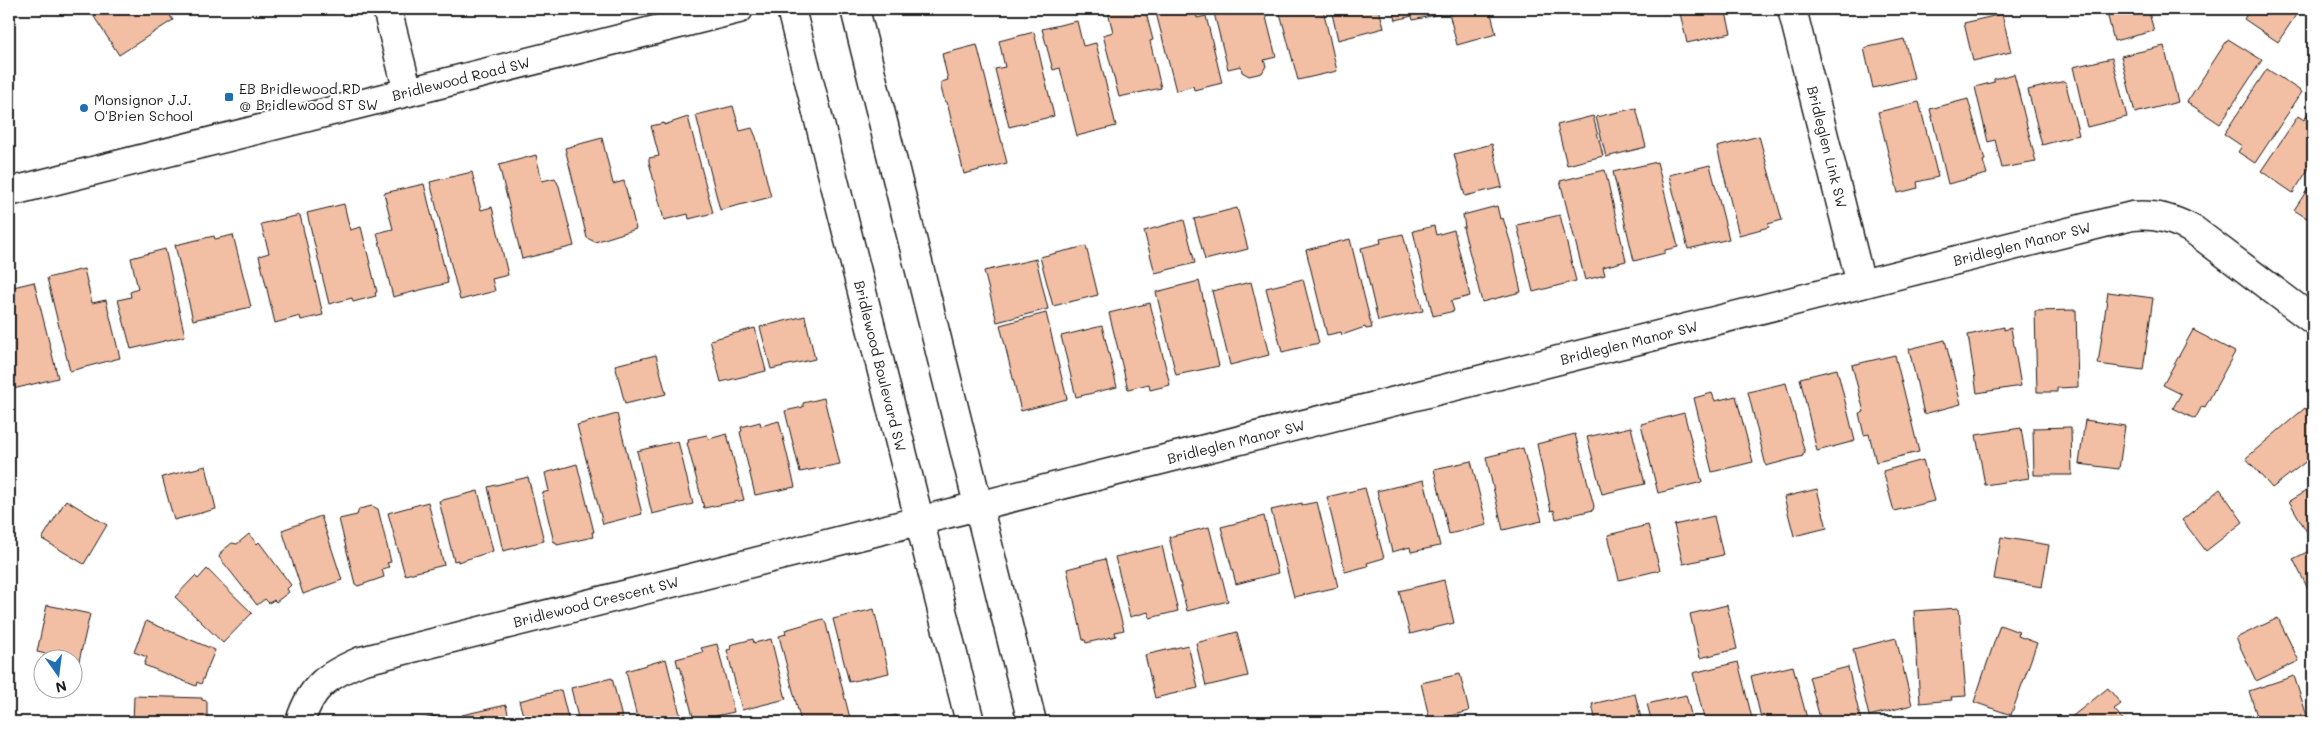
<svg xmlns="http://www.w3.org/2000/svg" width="2322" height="731" font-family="Mali,sans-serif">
<rect width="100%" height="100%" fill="#fff"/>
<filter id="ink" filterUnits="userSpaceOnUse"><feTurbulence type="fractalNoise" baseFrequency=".02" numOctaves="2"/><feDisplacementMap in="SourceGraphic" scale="10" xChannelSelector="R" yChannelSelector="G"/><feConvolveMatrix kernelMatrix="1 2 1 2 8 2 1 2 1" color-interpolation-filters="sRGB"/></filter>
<g filter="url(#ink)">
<g fill="#f3bfa4" stroke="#1c1c1c">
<path d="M89,9h79l-2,1 7,10 -54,35z"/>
<path d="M1122,9h23l8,31 -3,1 11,47 -42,9 -16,-62 10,-3 -5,-20z"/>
<path d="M1155,9h40l2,9 9,-2 16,67 -28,7 -1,-4 -17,5z"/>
<path d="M1213,9h51l12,48 -12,3 2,6 -4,7 -13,3 -7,-4 -1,-6 -13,3z"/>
<path d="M1272,9h51l14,62 -39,9 -18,-67 -6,1z"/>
<path d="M1331,9h48l5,19 -46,12z"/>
<path d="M1393,9h46l1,5 -27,6 -1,-4 -16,4z"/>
<path d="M1448,9h42l6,25 -39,11z"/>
<path d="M1679,9h46l6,24 -44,10z"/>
<path d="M2106,9h42l6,22 -40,10z"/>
<path d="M2250,9h50l-22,33 -34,-23z"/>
<path d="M2002,14l9,38 -38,9 -9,-38z"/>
<path d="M1077,21l6,25 13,-3 20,83 -39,10 -17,-68 -7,2 -11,-41z"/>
<path d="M1034,32l20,84 -45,11 -14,-58 10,-2 -6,-26z"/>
<path d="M1904,39l10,39 -41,10 -9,-40z"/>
<path d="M2228,39l34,21 -42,64 -33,-22z"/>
<path d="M977,45l30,118 -43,11 -17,-72h-2l-4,-14v-6l7,-2 -6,-26z"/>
<path d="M2164,46l14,56 -43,11 -14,-57z"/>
<path d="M2112,58l15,59 -40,10 -14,-60z"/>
<path d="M2267,69l35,23 -47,71 -17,-11 4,-6 -18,-12z"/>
<path d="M2014,74l22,88 -34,6 -7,-28 -7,2 -13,-55 19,-5v-3z"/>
<path d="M2065,81l14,54 -37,10 -14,-55z"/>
<path d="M1968,99l17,61 -2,1 4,13 -39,10 -18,-75z"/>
<path d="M1919,102l19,75 -21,5 1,6 -20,5 -20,-81z"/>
<path d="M733,106l7,25 12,-3 4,9 15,60 -51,13 -24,-95z"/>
<path d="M2313,106v56l-20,31 -32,-22 37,-55 6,4z"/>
<path d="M1636,108l10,39 -40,10 -10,-40z"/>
<path d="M1593,116l10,40 -36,9 -10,-40z"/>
<path d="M688,117l25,96 -24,6 -1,-5 -24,6 -15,-58v-4l10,-2 -8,-30 13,-3v2z"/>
<path d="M1759,136l23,84 -14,4 1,3 -30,8 -22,-88z"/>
<path d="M602,138l11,46 11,-3 12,48 -41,13 -8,-4 -22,-90z"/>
<path d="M1492,144l10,43 -37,9 -11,-42z"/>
<path d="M536,155l6,26 13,-3 4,8 15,60 -52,13 -23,-94z"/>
<path d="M1657,162l21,85 -13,3v3l-31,8 -21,-89z"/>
<path d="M1710,165l19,74 -41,10 -19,-74z"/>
<path d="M1605,170l21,91 -23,6 2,8 -20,5 -25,-99z"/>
<path d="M472,172l9,38 11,-3 16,68 -16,4 3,12 -35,9 -30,-118z"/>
<path d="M2313,181v41l-19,-12z"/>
<path d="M424,184l24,99 -55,14 -16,-64 16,-4 -9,-36z"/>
<path d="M344,204l6,26 11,-3 16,65 -2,1 1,3 -23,6 -1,-4 -23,6 -22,-91z"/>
<path d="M1497,206l3,13 3,-1 8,26 10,48 -39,10 -19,-75h2l-2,-12z"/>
<path d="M1237,208l11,41 -43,11 -11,-41z"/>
<path d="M300,215l23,100 -22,5 -1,-4 -25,7 -16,-67 10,-3 -8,-29z"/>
<path d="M1560,215l16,66 -43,11 -16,-67z"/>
<path d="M1184,220l11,43 -40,10 -11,-42z"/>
<path d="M1434,226l2,9 18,-5 16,66 -19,5 3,10 -21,5 -20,-85z"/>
<path d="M1403,234l20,77 -45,10 -17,-73 20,-5 -1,-4z"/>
<path d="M233,235l18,72 -58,13 -18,-75 39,-9 1,3z"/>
<path d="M1350,239l22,89 -6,1 -1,-2 -23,8 -1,-3 -14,3 -21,-85z"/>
<path d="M1086,246l12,49 -45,11 -13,-49z"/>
<path d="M165,249l20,87 -54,13 -13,-49 13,-3 -1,-5 8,-3 -7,-31z"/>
<path d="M1036,259l12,50 -51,13 -13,-51z"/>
<path d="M84,269l8,34 14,-3 14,58 -50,13 -23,-93z"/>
<path d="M1303,279l16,64 -37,9 -16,-64z"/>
<path d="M1199,281l20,85 -43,9 -20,-83z"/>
<path d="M34,282l24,96 -49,12v-102z"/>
<path d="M1251,282l18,73 -39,10 -18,-74z"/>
<path d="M2108,292l45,6 -10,72 -45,-6z"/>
<path d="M1150,303l20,82 -20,5 -1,-6 -21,5 -19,-76z"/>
<path d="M2076,310l2,77 -21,1v4h-20l-2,-81z"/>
<path d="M1046,313l21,86 -46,12 -21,-86z"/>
<path d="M805,316l10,43 -44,10 -11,-42z"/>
<path d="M1102,326l15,61 -41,10 -15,-61z"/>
<path d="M2004,327v3l7,-2 10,58 -44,7 -9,-58z"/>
<path d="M755,328l11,43 -45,11 -11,-42z"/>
<path d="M2193,330l42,22 -30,55 -3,-1 -7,13 -22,-11 8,-14 -18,-9z"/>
<path d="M1945,340l16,64 -37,10 -15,-65z"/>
<path d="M656,355l10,39 -41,10 -10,-39z"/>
<path d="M1895,355l24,97 -43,10 -7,-28 -5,1 -5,-22 5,-1 -12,-47z"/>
<path d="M1837,369l18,72 -38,10 -17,-73z"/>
<path d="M1786,383l19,70h-2v3l-37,10 -18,-74z"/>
<path d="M1712,393l3,8 21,-5 17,66 -41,10 -18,-74z"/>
<path d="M824,398l16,66 -40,8 -15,-61 18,-4v-4z"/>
<path d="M2305,408l8,10v38l-41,32 -26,-30z"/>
<path d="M1684,413l18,69 -44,11 -17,-69z"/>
<path d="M617,414l25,100 -39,10 -26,-99z"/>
<path d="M2085,420l40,6 -6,43 -40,-5z"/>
<path d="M779,421l16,66 -40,8 -15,-63 2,-1 -1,-4 19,-5 1,4z"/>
<path d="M1631,427l14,57 -43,10 -15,-57z"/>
<path d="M2071,427l1,48h-38l-1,-47z"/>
<path d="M2021,428l8,50 -44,7 -9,-50z"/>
<path d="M727,434l17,66 -40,8 -17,-65 2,-1 -1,-3 19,-4 2,4z"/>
<path d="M1575,434l19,72 -1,4 -37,9 -2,-9 -3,1 -14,-67z"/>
<path d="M678,441l15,63 -41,10 -15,-63z"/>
<path d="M1523,448l19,73 -39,9 -17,-73z"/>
<path d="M1923,460l11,41 -40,10 -11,-40z"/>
<path d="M1471,461l16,64 -38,9 -15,-65z"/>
<path d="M577,464l17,68h-2l1,5 -36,8 -1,-3h-2l-12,-49 7,-2 -4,-18z"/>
<path d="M206,466l10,43 -42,11 -12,-43z"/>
<path d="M528,477l16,64 -41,10 -15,-64z"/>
<path d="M1424,480l16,66 -29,6 -1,-5 -18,5 -15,-61z"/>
<path d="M2313,487v44l-5,3 -19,-33z"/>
<path d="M1365,488l19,70 -17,5 1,3 -23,6 -18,-75z"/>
<path d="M1817,489l10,39 -33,8 -10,-39z"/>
<path d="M2220,489l23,33 -37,29 -24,-31z"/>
<path d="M478,491l15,60 -35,11v-2l-4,1 -15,-60z"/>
<path d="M66,500l41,25 -23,39 -42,-25z"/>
<path d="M428,502l16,63 -39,10 -17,-62z"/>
<path d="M1317,502l21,85 -44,10 -23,-87 31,-7v2z"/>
<path d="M372,506l6,3 13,53 -4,1 2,4 -7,2 2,8 -26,9 -3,-2 -16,-65 18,-4 2,-6z"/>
<path d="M321,516l21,64 -39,14 -21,-64z"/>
<path d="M1264,516l14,57 -42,11 -15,-57z"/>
<path d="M1714,516l9,39 -40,9 -9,-39z"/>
<path d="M1648,525l12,45 -41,10 -11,-45z"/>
<path d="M1209,527l19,74 -41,10 -18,-74z"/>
<path d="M249,534l8,10 2,-2 32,43 -4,4 2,3 -13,10 -2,-2 -5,3 -4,-4 -8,6 -38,-48 3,-6 10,-8 5,1z"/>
<path d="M2001,537l48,8 -7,42 -48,-8z"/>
<path d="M1162,546l16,65 -28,7 -2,-6 -18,5 -15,-60z"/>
<path d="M2313,549v47l-1,1 -19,-38z"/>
<path d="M1105,559l19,71 -9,2 1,4 -30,7 -1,-3h-2l-16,-71z"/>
<path d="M207,569l45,44 -29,30 -48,-46 20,-21 3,3z"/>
<path d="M1444,580l10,43 -44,11 -11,-43z"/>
<path d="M47,605l43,9 -11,47 -42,-9z"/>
<path d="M1727,605l10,44 -37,9 -10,-44z"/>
<path d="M1959,608l7,88 -15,1 1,3 -32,3 -6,-92z"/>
<path d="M874,609l15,64 -40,9 -16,-63z"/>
<path d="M2278,618l21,43 -43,20 -20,-43z"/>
<path d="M823,619l3,5 25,98h-50l-22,-86 7,-2 -1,-4z"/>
<path d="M146,621l69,29 -14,34 -4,-2 -1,4 -52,-21 3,-8 -13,-5z"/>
<path d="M2000,625l19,7 -1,4 19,7 -26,72 -37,-13z"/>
<path d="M1237,632l11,44 -42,10 -10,-43z"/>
<path d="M1896,638l16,67 -43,11 -16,-67z"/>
<path d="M753,639l1,4 17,-4 15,60 -44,11 -15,-60 4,-1 -1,-4z"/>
<path d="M717,644l17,68 -18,4 1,4 -20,2v-2l-3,1 -14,-55 -2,1 -2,-8 27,-7 -2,-4z"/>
<path d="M1188,645l10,43 -43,10 -10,-43z"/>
<path d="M666,659l16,63h-44l-12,-51z"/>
<path d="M1738,662l15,60h-48l-12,-49z"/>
<path d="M1793,666l15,56h-46l-11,-46z"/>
<path d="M1848,667l13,54 -40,1 -12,-45z"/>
<path d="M1460,674l9,37 -39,10 -9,-38z"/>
<path d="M2294,676l14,43 -11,3h-38l-10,-31z"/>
<path d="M612,678l11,44h-44l-8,-34z"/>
<path d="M2108,688l13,16 -7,5 11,13h-60z"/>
<path d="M561,690l8,32h-44l-6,-21z"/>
<path d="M1635,694l7,28h-46l-4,-18z"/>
<path d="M1686,695l7,27h-41l-5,-18z"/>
<path d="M134,696l68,2v2l5,1v21h-74z"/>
<path d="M506,705l4,17h-46l-2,-7z"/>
<path d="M896,715l2,7h-28z"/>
<path d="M436,716l2,6 11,-3 1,3h-39z"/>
</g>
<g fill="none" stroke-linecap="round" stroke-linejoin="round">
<defs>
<g id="minor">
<path d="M387,9l21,83"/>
<path d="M1792,9l69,275"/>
<path d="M300,722c11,-36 28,-47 61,-61l1771,-445c24,-2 42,3 63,15l118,89"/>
</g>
<g id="tertiary">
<path d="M791,9l179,713"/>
<path d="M855,9l177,713"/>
<path d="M9,192l730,-183"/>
</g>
</defs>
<use href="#minor" stroke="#1c1c1c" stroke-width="31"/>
<use href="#tertiary" stroke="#1c1c1c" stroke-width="31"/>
<use href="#minor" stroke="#fff" stroke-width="28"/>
<use href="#tertiary" stroke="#fff" stroke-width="28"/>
</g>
</g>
<g fill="#1f6fb2" stroke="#fff" stroke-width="2">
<rect x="224" y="92" width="10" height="10" rx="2.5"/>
<circle cx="84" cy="108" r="5"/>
</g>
<g text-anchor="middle" stroke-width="4" stroke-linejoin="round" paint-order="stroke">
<g font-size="14" fill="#1c1c1c" stroke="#fff">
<text transform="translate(461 79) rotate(-14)" y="5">Bridlewood Road SW</text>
<text transform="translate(1827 147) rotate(76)" y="5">Bridleglen Link SW</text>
<text transform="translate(2022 244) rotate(-14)" y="5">Bridleglen Manor SW</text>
<text transform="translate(1629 343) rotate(-14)" y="5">Bridleglen Manor SW</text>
<text transform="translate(880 366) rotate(76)" y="5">Bridlewood Boulevard SW</text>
<text transform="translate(1236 442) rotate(-14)" y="5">Bridleglen Manor SW</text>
<text transform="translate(596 602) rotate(-14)" y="5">Bridlewood Crescent SW</text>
</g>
<g font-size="14" fill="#1c1c1c" stroke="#fff" text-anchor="start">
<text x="239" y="94">EB Bridlewood RD<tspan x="239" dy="16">@ Bridlewood ST SW</tspan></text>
<text x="94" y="105">Monsignor J.J.<tspan x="94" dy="16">O'Brien School</tspan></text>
</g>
</g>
<rect width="2322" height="731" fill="none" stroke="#fff" stroke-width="30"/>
<rect x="15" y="15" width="2292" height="701" fill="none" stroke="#1c1c1c" stroke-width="2" filter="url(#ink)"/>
<g transform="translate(58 674) rotate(166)"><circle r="24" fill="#ffffff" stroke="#a4a4a4"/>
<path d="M0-4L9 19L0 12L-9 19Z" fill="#1f6fb2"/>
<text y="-8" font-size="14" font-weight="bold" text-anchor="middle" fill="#1c1c1c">N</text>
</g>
</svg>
